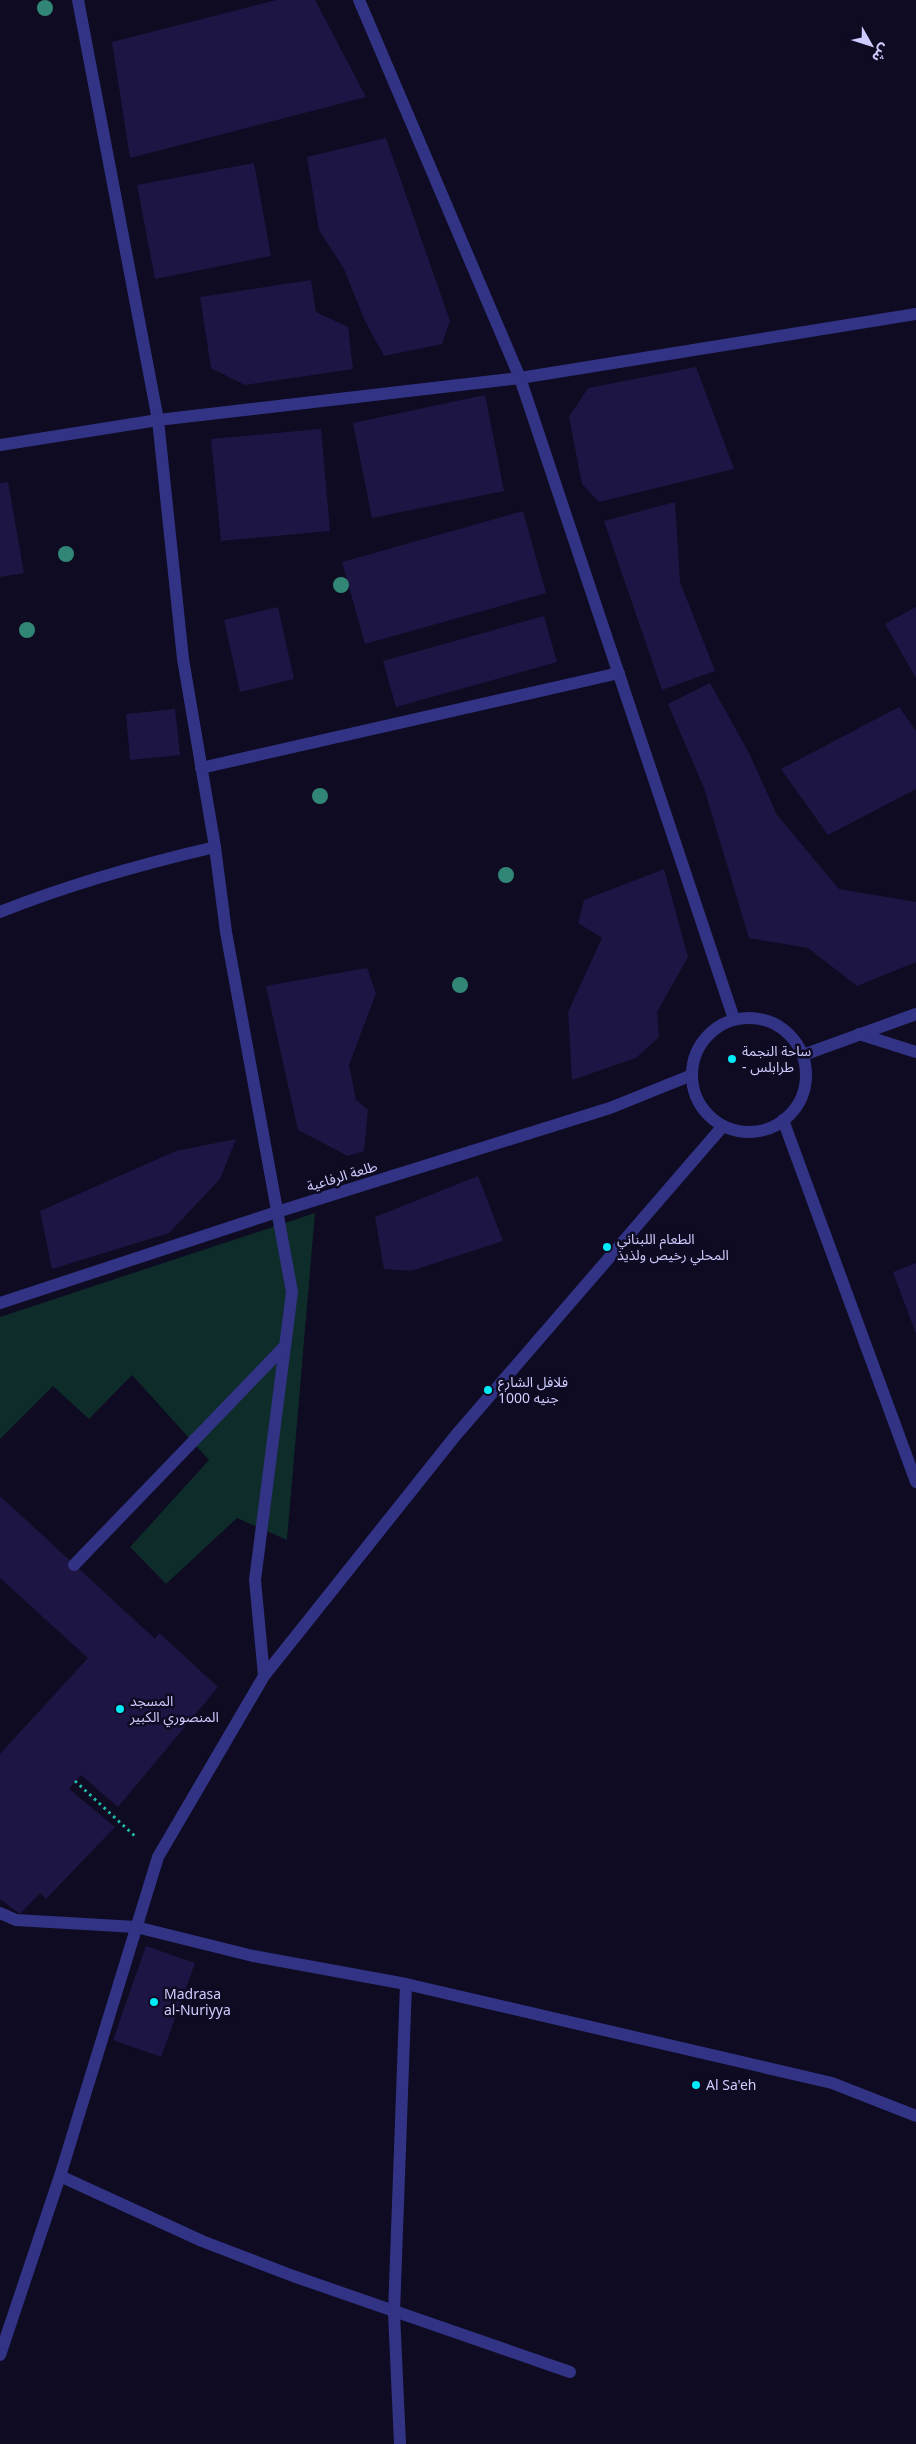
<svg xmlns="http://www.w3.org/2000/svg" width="916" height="2444" font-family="'Noto Sans','Noto Sans Arabic',sans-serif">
<rect width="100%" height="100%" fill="#0e0b22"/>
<path fill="#0e2c2a" d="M315,1213l-28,327 -50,-22 -71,66 -36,-37 79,-87 -77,-85 -43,44 -36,-33 -53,53v-122z"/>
<g fill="#1d1645">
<path d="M277,0h38l51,97 -236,61 -18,-116z"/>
<path d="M386,138l64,183 -8,23 -58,12 -19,-35 -21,-52 -25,-39 -12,-73z"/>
<path d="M254,163l17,93 -116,23 -18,-94z"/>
<path d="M311,280l5,32 32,15 5,42 -108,16 -34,-17 -11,-71z"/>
<path d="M696,367l38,102 -135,33 -17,-18 -13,-67 19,-29z"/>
<path d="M485,395l19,96 -132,27 -19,-95z"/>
<path d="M321,429l9,102 -109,10 -10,-102z"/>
<path d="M8,482l16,91 -24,4v-94z"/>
<path d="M675,502l5,80 35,89 -53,19 -58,-169z"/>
<path d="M523,511l23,82 -181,51 -23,-82z"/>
<path d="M278,607l16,72 -54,13 -16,-72z"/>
<path d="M916,607v71l-31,-54z"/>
<path d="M544,616l13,46 -161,45 -13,-46z"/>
<path d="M710,683l39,70 28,62 62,74 77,13v60l-59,24 -49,-38 -59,-10 -45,-150 -36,-84z"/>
<path d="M899,707l17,24v58l-88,46 -47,-66z"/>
<path d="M175,709l5,46 -50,5 -4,-46z"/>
<path d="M664,869l24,88 -31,55 2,25 -23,21 -64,22 -4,-68 34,-74 -24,-15 6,-23z"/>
<path d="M367,968l9,25 -27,72 7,35 12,10 -4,41 -16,5 -50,-26 -32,-144z"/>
<path d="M236,1139l-16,40 -51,54 -117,36 -12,-58 136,-60z"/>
<path d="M478,1176l25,65 -92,30 -27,-2 -9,-52z"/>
<path d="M916,1263v71l-23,-62z"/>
<path d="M0,1496l155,143 4,-6 59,54 -100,120 -37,-32 -6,6 -6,8 46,38 -69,72 -6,-6 -20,21 -20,-15v-145l88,-96 -88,-80z"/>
<path d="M146,1946l49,17 -34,94 -48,-17z"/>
</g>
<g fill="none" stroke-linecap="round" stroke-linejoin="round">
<path stroke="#23bdab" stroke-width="3" stroke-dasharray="2.5 4" stroke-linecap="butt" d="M75,1781l62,57"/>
<g stroke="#323385" stroke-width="12">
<path d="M78,0l80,420 25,239 32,188 11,85 66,360 -37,288 9,96"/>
<path d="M359,0l161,378 214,641"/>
<path d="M0,445l158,-25 362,-42 396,-64"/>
<path d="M201,768l418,-95"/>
<path d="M0,912c70,-28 142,-48 215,-65"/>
<circle cx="749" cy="1075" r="57"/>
<path d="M859,1034l57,18"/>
<path d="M803,1055l113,-41"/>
<path d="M783,1120l133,362"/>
<path d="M0,1303l277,-91 333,-104 82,-33"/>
<path d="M74,1565l210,-218"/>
<path d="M0,1913l16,7 120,7 117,29 153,28 426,99 84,33"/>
<path d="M60,2176l142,65 91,35 277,96"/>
<path d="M0,2355l60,-179 98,-319 106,-181 192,-241 267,-309"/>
<path d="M400,2444l-6,-131 12,-329"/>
</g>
</g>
<g fill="#318676">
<circle cx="45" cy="8" r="8"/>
<circle cx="66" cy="554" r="8"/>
<circle cx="341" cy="585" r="8"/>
<circle cx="27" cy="630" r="8"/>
<circle cx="320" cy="796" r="8"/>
<circle cx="506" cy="875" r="8"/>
<circle cx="460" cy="985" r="8"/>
</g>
<g fill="#00ebf7" stroke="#0e0b22" stroke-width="2">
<circle cx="732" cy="1059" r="5"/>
<circle cx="607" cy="1247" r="5"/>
<circle cx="488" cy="1390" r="5"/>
<circle cx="120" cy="1709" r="5"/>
<circle cx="154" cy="2002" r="5"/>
<circle cx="696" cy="2085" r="5"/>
</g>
<g text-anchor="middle" stroke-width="5" stroke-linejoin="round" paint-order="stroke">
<g font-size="14" fill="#cfccff" stroke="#0e0b22" text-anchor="start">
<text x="742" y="1056">ساحة النجمة<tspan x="742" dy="16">- طرابلس</tspan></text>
<text x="617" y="1244">الطعام اللبناني<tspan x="617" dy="16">المحلي رخيص ولذيذ</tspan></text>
<text x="498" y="1387">فلافل الشارع<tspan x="498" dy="16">1000 جنيه</tspan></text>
<text x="130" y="1706">المسجد<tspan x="130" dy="16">المنصوري الكبير</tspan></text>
<text x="164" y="1999">Madrasa<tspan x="164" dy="16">al-Nuriyya</tspan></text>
<text x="706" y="2090">Al Sa'eh</text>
</g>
<g font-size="14" fill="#cfccff" stroke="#0e0b22">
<text transform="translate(342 1176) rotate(-17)" y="5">طلعة الرفاعية</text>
</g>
</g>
<g transform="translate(871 45) rotate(129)" stroke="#0e0b22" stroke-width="4" paint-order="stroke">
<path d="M0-4L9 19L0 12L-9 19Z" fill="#cfccff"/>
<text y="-8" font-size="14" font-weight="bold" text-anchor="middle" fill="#cfccff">ش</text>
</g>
</svg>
